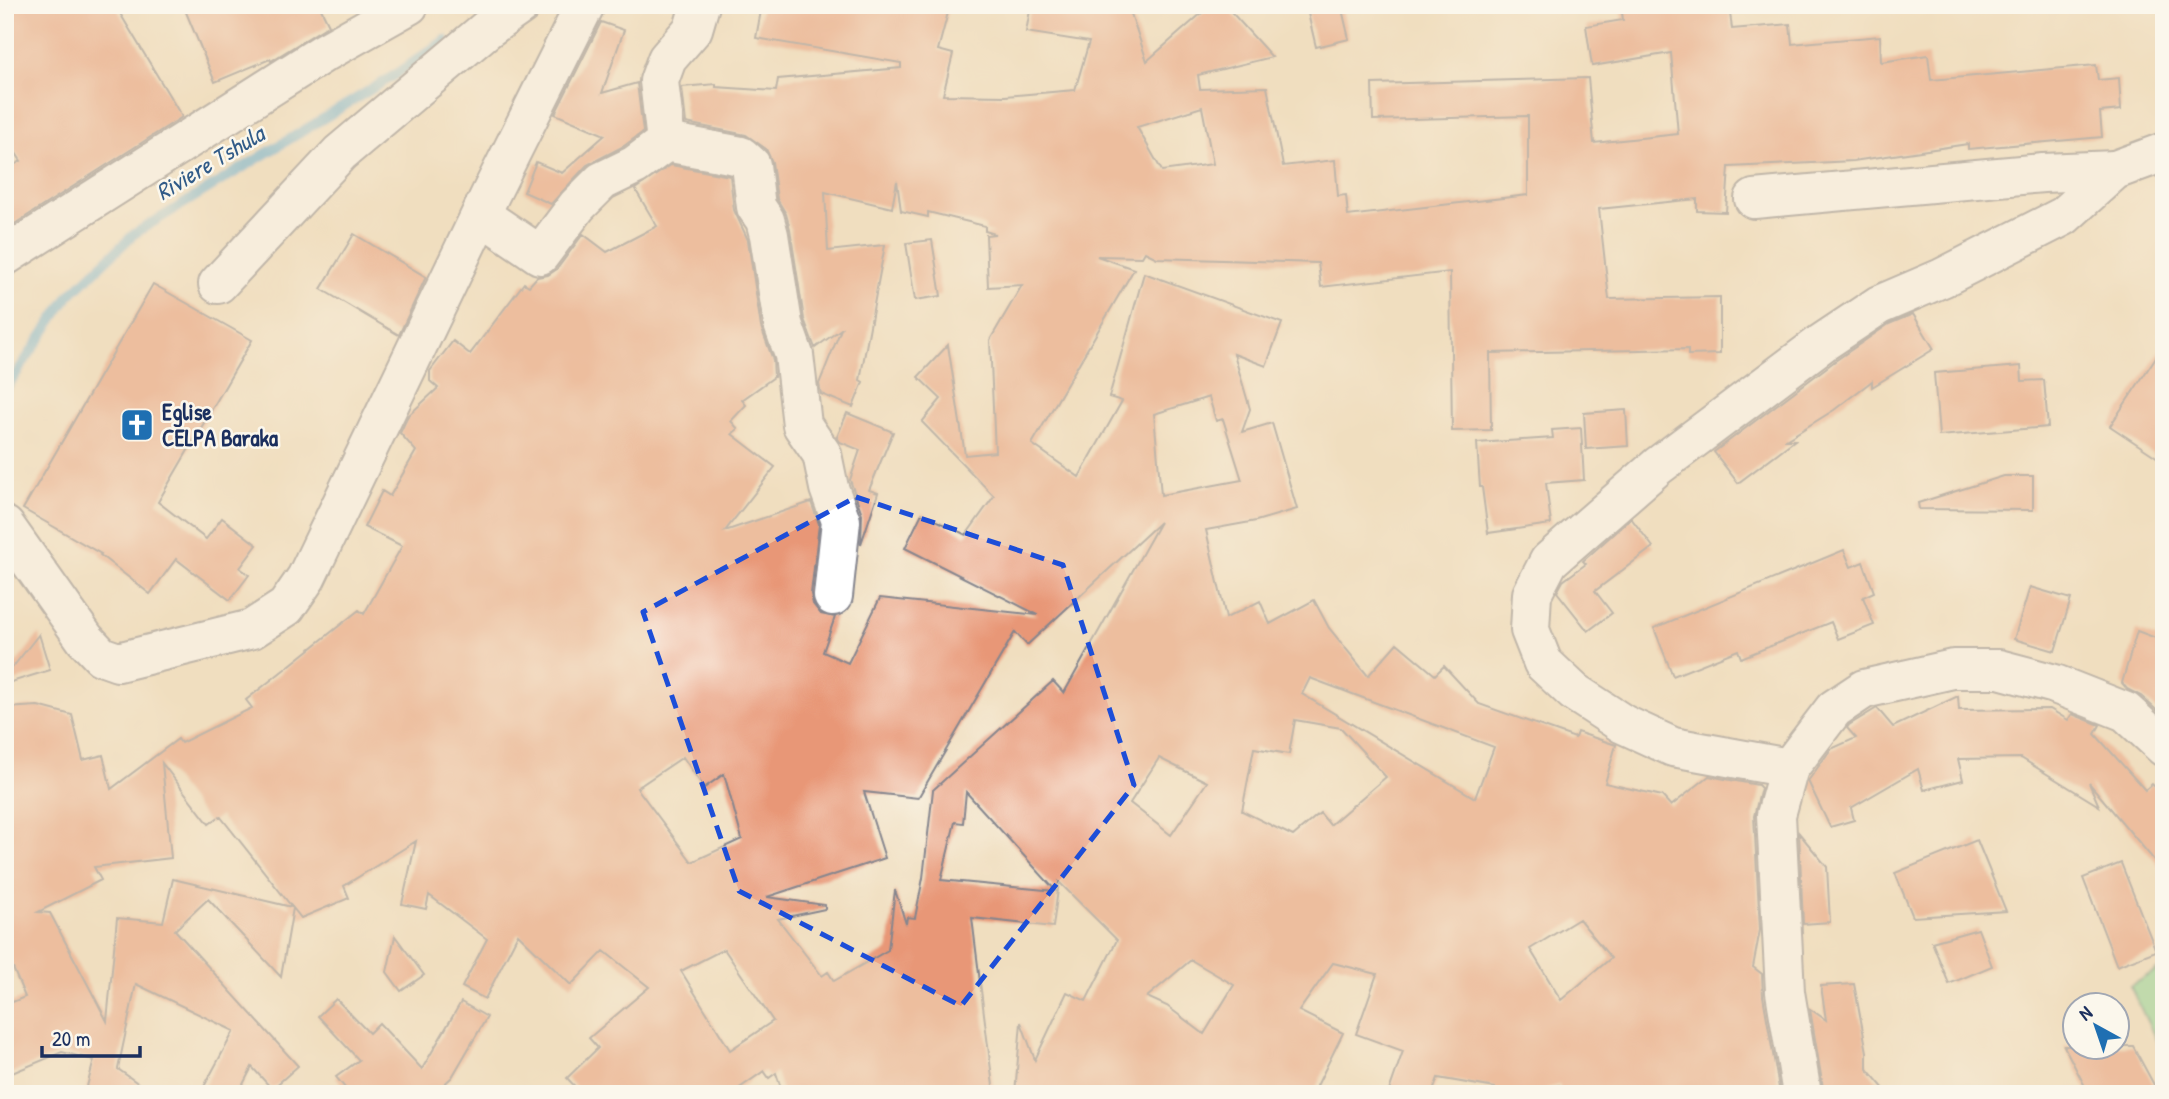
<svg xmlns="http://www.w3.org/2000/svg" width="2169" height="1099" font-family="'Patrick Hand',sans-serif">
<rect width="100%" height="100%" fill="#fbf7ec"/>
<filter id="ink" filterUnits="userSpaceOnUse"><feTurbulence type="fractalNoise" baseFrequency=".0143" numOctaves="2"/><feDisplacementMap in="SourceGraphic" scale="14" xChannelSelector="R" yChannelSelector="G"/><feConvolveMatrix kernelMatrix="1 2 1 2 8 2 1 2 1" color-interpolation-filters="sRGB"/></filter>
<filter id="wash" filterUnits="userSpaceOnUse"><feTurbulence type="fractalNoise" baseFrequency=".00686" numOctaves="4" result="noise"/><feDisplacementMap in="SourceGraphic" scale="28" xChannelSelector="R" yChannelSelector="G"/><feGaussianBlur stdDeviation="1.57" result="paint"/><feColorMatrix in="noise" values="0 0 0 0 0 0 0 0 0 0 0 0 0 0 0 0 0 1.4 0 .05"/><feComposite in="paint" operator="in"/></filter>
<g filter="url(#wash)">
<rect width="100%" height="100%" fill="#f0debf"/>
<path fill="#87d594" stroke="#518279" stroke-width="2" d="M2164,966v90l-34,-70z"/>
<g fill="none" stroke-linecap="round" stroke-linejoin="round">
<path stroke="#5bacd6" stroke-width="10" d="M5,390l64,-94 65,-62 259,-158 52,-36"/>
</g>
<g id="blocks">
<g fill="#e89777" fill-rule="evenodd">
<path d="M5,5h110l67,112 -177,113v-60l16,-9 -16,-25z"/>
<path d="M183,5h136l10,20 -58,36 -1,-2 -55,23z"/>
<path d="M762,5h188l-12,45 15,4 -10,41 62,1 70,-6 14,-48 -63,-10 5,-27h97l19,56 64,-56h14l47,52 -74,18 2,14 67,-2 16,79 52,-6 3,36 8,-1 2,21 180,-21v-79l-155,4 -1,-36 216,-6 6,65 84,-9 -7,-81 -79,13 -6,-40 37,-6 -2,-15h108l3,24 58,-5 2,20 88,-8 1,26 47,-7 3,25 165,-15 2,15 21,-2 2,32 -21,2 2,25 -134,12v-5l-115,17 -124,6 -3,45 -29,-1v-12l-98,10 10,90 111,-2v57l-32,1v-6l-198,4 1,77 -39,1 -2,-159 -129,15 -3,-24 -161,-5 -12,-6 -3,5 -45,-1 37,13 -102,175 47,33 43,-76 -13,-4 35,-124 138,50 -16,43 -32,-12 16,55 -8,23 30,-9 25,86 -41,12 -50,9 20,88 34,-17 10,23 44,-24 15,28 39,48 29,-33 38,32 9,-9 35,38 96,34 2,-6 39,13 -11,38 57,13 9,10 38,-30 49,9 3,3 -7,28 6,114 -7,37 9,7 1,22 17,98h-218l-3,-9 -31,9h-31l-2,-6 -57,-10 -6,16h-44l15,-43 -47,-17 21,-60 -44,-11 -34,48 44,22 -30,61h-298l6,-72 14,38 32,-68 19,9 31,-61 -58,-58 -6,45 -81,-9 22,176h-211l-7,-21 -7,5 -5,-7 -33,23h-149l-15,-16 31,-30 -9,-10 60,-51 -45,-36 -33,34 -53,-51 -33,65 -23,-12 25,-48 -58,-44 -3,14 -24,-5 14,-63 -72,45 5,12 -48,20 -8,-10 -12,69 -73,-78 -33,31 123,136 -26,23 -20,-22 -14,27h-38l34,-63 -98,-47 -18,85 35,25h-68l9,-34 -32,-8 -57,24v-71l20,-8 -20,-48 1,-241 32,-2 34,9 11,45 20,-5 8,34 67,-50 3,4 71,-35 -6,-8 113,-90 5,4 38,-68 -38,-19 18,-36 8,5 26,-45 -16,-18 8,-17 30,-28 -8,-7v-10l23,-30 17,13 54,-71 5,3 8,-9 11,-2 9,-6 26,-35 24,18 50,-26 -22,-37 36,-24 59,11 4,34 14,30 13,87 12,33 1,17 -32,23 4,5 -15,16 7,8 -6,5 43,33 -50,64 86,-29 8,22 -8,70 2,10 8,10 14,3 -12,35 25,11 32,-65 158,17 -133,-67 17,-35 44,22 28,-39 -72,-74 19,-23 -23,-22 30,-32 17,110 30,-3 -5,-112 32,-55 -34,2 -2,-52 9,-1 -10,-3v-5l-57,-14v5l-27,-6 -4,-30 -5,27 -67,-16 3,59 57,-6 -25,135 3,2 -10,25 -32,-13 -2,-10 22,-55 -26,19 -11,-29 -14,-90 -4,-15 -9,-15 -5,-37 -6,-13 -20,-14 -60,-12 -4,-36 34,-3v3l60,4 2,-12 123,-11v-5l-145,-25zM1202,107l11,57 -51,7 -25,-44zM1209,397l7,24 7,-2 19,61 -81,15 -7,-81zM1160,522l-96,171 -11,-12 -120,109 -10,88 -8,40 -8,-1 -1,7 -11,-34 -7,60 -54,31 -6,-9 -6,4 -44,-57 47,-10v-4l-58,-8 118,-39 -21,-66 54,6 97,-166 12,13zM1310,678l184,69 -19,51 -173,-104zM1295,720l46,8 45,49 -56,48 -10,-12 -27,23 -51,-25 12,-63 35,6zM683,757l21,31 20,-14 18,65 -50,23 -55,-74zM1159,758l48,24 -36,53 -41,-32zM162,763l47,61 11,-8 72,91 -119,-28 -10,43 -46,-4 -10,103 -57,-108 -12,-1 63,-32 -7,-13 77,-9zM966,792l90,99 -115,-11 14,-58 8,1zM1579,919l32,39 -50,42 -31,-51zM724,949l49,72 -43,29 -49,-79zM1191,960l43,25 -30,49 -37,-28 -20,-9z"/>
<path d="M1306,5h35l8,34 -33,8z"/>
<path d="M601,22l23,8 -22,63 35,-10 6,49 -19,14 -37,19 -36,39 -27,-12 12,-30 26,11 43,-38 -50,-21z"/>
<path d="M354,234l72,43 -27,58 -78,-46z"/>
<path d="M932,240l9,56 -26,4 -9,-57z"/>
<path d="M153,284l99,56 -94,162 48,37 16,-21 35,27 -17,23 9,7 -19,25 -54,-41 -26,35 -50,-39 1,-1 -78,-45z"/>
<path d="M1913,314l21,35 -62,38v-6l-38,29 -48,30h9l-57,43 -24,-31 121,-91 54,-37z"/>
<path d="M2164,345v117l-54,-36z"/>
<path d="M2021,366l1,15 22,-1 4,47 -109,9 -5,-63z"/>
<path d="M1626,410l2,36 -42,3 -2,-36z"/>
<path d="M847,413l46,19 -24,58 9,3 -17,51 1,-30 -12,-34 10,-30 -20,-8 -3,-5z"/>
<path d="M1581,428l3,52 -38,3 5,41 -63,9 -6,-46h-2l-3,-44 76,-5 -1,-8z"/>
<path d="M2004,476h29v34l-114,-1 -1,-6z"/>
<path d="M1631,518l22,29 -58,44 17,22 -24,18 -31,-39 6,-11 23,-17 -3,-3z"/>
<path d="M1844,550l7,17 12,-5 11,30 -11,5 11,28 -36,14 -7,-17 -90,36 -3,-8 -65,26 -19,-48z"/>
<path d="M2030,587l41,12 -16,52 -41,-12z"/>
<path d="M2137,631l27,10v76l-23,-21 -14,-7 -5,-6z"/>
<path d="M39,634l11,36 -45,14v-7z"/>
<path d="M1958,696l1,14 91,-1 18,11 4,-6 28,11 -5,9 50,56 7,-6 12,12v76l-75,-89 10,23 -78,-48 -63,1 5,21 -39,10 -6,-21 -67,39 3,12 -24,7 -22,-46 23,-32 25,-11 -9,-10 2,-3 28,-17 16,19z"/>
<path d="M1799,833l28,34 3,55 -27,2z"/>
<path d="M1977,840l29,71 -93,6 -18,-44z"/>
<path d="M2121,863l35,88 -39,15 -34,-88z"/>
<path d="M1978,929l14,37 -43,18 -17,-42z"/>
<path d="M395,936l29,39 -23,16 -14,-19z"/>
<path d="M1854,984l13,68v17l18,21 -62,-2 -13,-79 16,11 -5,-34z"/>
<path d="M336,999l33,34 10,-10 43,46 39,-67 26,15 -35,60 -12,11 5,6h-95l-14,-17 23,-17 -41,-44z"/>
<path d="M2064,1046h69l26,48h-70z"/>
</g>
</g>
</g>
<g filter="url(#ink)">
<use href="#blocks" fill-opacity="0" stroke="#86868e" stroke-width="2"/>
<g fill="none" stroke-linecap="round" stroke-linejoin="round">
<defs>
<g id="minor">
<path d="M666,142l-7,-61 8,-22 26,-30 7,-24"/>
<path d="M1754,199l289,-26 72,-3"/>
<path d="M481,215l59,40 37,-49 25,-25 33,-16 31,-23 75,14 10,9 5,42 9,13 4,15 14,89 11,31 8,70 20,29 7,34 12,33 -8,75"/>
<path d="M5,256l317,-202 87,-49"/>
<path d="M218,284l122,-131 147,-124 34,-24"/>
<path d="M5,526l80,113 16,17 17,6 134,-33 34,-22 20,-29 184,-383 95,-190"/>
<path d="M1789,768l-116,-21 -50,-23 -49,-32 -31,-29 -13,-33 2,-36 17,-33 109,-95 164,-123 57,-38 63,-27 122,-62 51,-46 49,-18"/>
<path d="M1802,1094l-17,-102 -9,-177 13,-47 45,-59 30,-20 89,-20h46l56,15 71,28 38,35"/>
</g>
</defs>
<use href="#minor" stroke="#86868e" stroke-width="42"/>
<use href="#minor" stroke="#fff" stroke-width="38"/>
</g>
</g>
<path d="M0 0H2169V1099H0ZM856,497l207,68 71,220 -173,221 -222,-115 -96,-279z" fill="#f0debf" fill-opacity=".55" fill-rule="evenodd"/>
<path fill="none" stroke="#1d4ed8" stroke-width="5" stroke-dasharray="14 9" stroke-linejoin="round" d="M856,497l207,68 71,220 -173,221 -222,-115 -96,-279z"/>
<defs>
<symbol id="church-square" viewBox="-11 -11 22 22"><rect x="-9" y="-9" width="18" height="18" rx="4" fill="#1f6fb2" stroke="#fbf7ec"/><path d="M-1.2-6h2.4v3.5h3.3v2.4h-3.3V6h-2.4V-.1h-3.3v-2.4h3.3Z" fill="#fff"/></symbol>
</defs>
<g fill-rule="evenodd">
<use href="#church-square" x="118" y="406" width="38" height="38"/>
</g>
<g text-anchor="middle" stroke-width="5" stroke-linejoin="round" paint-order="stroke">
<g font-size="23" font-weight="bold" fill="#1b2f5e" stroke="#fbf7ec" text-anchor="start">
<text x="162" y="420">Eglise<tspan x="162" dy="26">CELPA Baraka</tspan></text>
</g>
<g font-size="24" font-style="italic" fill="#315b88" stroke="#fbf7ec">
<text transform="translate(210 163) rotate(-31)" y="8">Riviere Tshula</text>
</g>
</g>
<rect width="2169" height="1099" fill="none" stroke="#fbf7ec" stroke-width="28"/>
<g transform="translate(2096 1026) rotate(320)"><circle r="33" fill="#fbf7ec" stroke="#a1a7b3" stroke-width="2"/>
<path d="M0-5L12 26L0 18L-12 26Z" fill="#1f6fb2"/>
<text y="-10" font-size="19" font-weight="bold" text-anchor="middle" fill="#1b2f5e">N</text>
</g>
<path d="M42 1046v10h98v-10" fill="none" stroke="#1b2f5e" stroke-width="3.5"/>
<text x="52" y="1046" font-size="21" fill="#1b2f5e" stroke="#fbf7ec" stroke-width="5" paint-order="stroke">20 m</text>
</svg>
